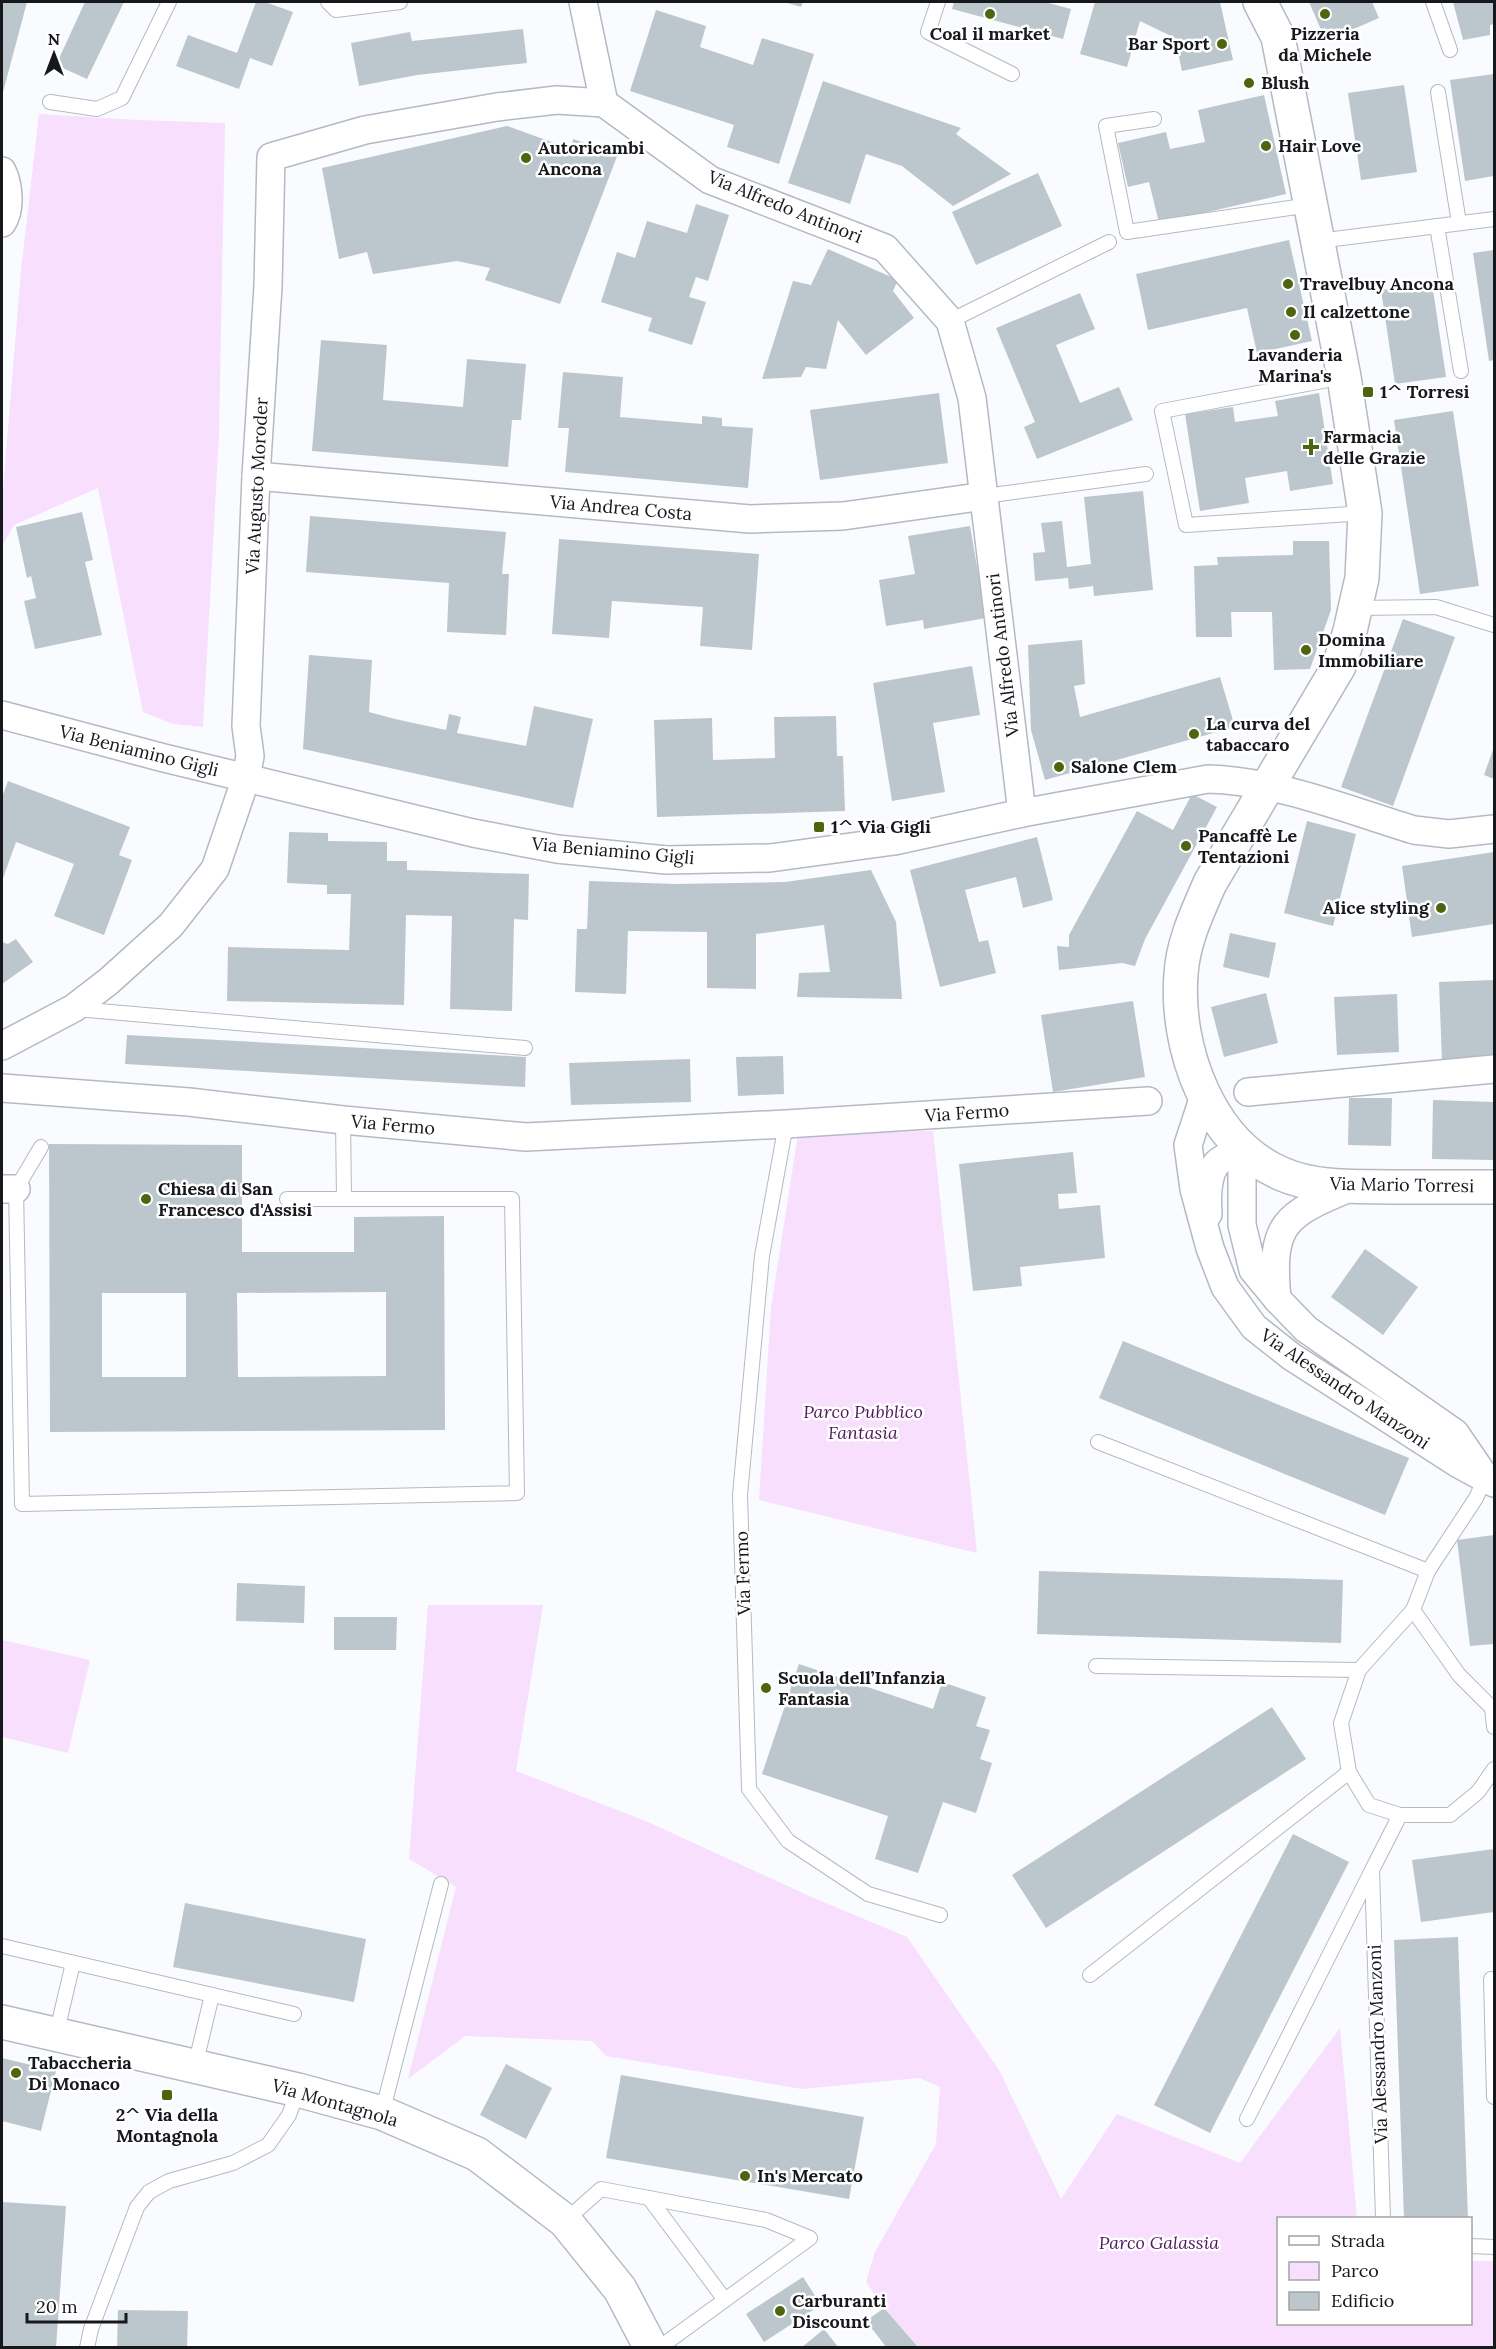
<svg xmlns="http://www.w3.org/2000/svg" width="1496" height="2349" font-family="Lora,serif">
<rect width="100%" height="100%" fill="#f9fbff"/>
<g fill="#f7dffd">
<path d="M39,114l98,6 88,3 -6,311 -16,293 -30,-3 -30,-12 -45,-224 -84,37 -12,21v-44l19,-232z"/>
<path d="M933,1131l44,422 -218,-53 12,-192 27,-174z"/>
<path d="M428,1605h115l-27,166 132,51 159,73 100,42 92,133 62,129 56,-85 123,49 100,-135 17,190h-79v106h192l1,-63h23v86h-575l-35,-39 -18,-26 9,-30 61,-108 4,-57 -21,-9 -117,11 -196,-33 -14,-15 -127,-5 -57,43 48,-192 -47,-28z"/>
<path d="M2,1640l88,20 -22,93 -66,-16z"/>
</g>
<g fill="#bcc7cd" fill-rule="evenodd">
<path d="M2,2h25l-25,94z"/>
<path d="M85,2h39l-37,77 -31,-14z"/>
<path d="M256,2h9l28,10 -21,54 -22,-8 -11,31 -63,-23 12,-31 49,18z"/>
<path d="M784,2h19l-2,5z"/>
<path d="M954,2h91l26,7 -8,30 -111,-30z"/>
<path d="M1095,2h125l13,58 -51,11 -7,-33 -35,-17 -13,46 -47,-13z"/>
<path d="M1309,2h63l7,16 -53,23z"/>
<path d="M1453,2h41v22l-4,1v10l-27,5z"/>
<path d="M656,10l50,16 -6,21 53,18 9,-27 52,16 -35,110 -52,-17 7,-22 -104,-34z"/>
<path d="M523,29l4,34 -110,12 -58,11 -8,-43 59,-11 2,9z"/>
<path d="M1494,74v102l-29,5 -15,-101z"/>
<path d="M823,81l138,47 -5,6 55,40 -58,32 -51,-40 -36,-12 -16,50 -62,-21z"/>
<path d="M1404,85l13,87 -56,8 -13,-87z"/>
<path d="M1264,95l22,99 -127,29 -10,-41 -21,5 -10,-44 48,-11 4,17 35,-7 -7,-32z"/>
<path d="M507,126l64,23 2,-10 45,15 -58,150 -75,-24 5,-12 -33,-7 -84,13 -6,-22 -28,7 -17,-91z"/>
<path d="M1038,173l24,53 -86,39 -24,-53z"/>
<path d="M696,204l33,11 -21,66 -12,-4 -7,20 17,5 -14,43 -44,-14 4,-13 -51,-16 16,-50 18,6 12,-37 40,12z"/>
<path d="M1289,240l23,101 -55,12 -10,-45 -99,22 -12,-56z"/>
<path d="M828,249l70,31 -5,11 21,27 -48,37 -28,-35 -12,49 -20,-2 -5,10 -39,2 31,-98 18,4z"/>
<path d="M1494,250v110l-5,1 -16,-108z"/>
<path d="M1432,283l14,94 -51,7 -14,-94z"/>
<path d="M1080,293l15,36 -39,16 24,58 39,-16 14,33 -96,39 -13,-32 11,-5 -39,-94z"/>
<path d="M321,340l66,5 -4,55 80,7 4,-48 59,5 -5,56h-9l-4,47 -196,-16z"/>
<path d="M563,372l60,5 -3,40 82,7v-8l20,2v8l31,2 -5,60 -183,-16 4,-44h-11z"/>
<path d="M939,393l9,70 -128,17 -10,-70z"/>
<path d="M1319,393l14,91 -43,7 -3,-20 -42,7 4,25 -49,8 -15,-97 48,-7 2,15 43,-6 -3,-15z"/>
<path d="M1453,411l26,175 -59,8 -26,-174z"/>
<path d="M1143,491l10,99 -59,6 -1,-10 -24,3 -1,-11 -33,3 -2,-28 12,-1 -4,-29 21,-2 5,46 24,-3 -7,-67z"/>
<path d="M82,512l11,48 -8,2 17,73 -67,14 -11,-48 12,-3 -5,-22 -4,2 -11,-51z"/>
<path d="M310,516l196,16 -4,42h7l-3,61 -59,-3 2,-49 -143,-11z"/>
<path d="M970,526l16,92 -62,11 -1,-9 -37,6 -7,-46 36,-6 -7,-38z"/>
<path d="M559,539l200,15 -7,96 -52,-4 3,-39 -91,-6 -3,37 -57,-4z"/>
<path d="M1293,541h36l2,69 -21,59 -36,1 -2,-58h-41l1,25h-36l-2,-71 24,-1 -1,-8 76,-2z"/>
<path d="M1403,619l52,18 -62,169 -52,-19z"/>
<path d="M1082,640l3,44 -11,2 6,31 140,-40 15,50 -190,53 -14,-50 -3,-85z"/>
<path d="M309,655l63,5 -3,52 26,7 51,11 3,-16 12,3 -4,16 69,13 8,-40 59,13 -20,89 -270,-59z"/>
<path d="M972,666l8,49 -47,8 12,69 -53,9 -19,-118z"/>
<path d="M836,716l1,40h6l2,55 -188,6 -3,-97 58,-2 1,42 62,-2 -1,-41z"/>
<path d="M1494,747v32l-10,-4z"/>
<path d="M8,781l122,46 -11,28 13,5 -28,75 -50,-19 20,-52 -58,-22 -14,39v-84z"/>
<path d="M1192,794l25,13 -72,132 -10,27 -13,-3 -63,7 -2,-24 12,1v-12l68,-124 36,19z"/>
<path d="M1307,821l49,13 -23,92 -49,-13z"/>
<path d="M289,832l39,1v8l59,1v19h20v9l122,4 -1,46 -14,-1 -2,92 -62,-2 2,-93 -46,-1 -2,90 -177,-4 1,-54 121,3 2,-56h-24v-9l-40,-2z"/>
<path d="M1037,837l16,63 -30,8 -7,-31 -51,13 14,52 9,-2 8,33 -56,14 -30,-117z"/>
<path d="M1494,852v72l-82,13 -10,-71z"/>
<path d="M871,870l25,52 6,77 -105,-2 2,-24 31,-1 -6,-47 -68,9v55l-49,-1v-56l-79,-1 -2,63 -51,-2 2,-63h10l2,-48 87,3 109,-2z"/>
<path d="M1230,933l46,10 -7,35 -46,-11z"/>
<path d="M16,939l17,23 -31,22v-42l6,2z"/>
<path d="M1494,980v79l-52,2 -3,-79z"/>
<path d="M1266,993l12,50 -54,14 -13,-50z"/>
<path d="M1397,994l2,58 -62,3 -3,-58z"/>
<path d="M1133,1001l12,76 -92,15 -12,-77z"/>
<path d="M127,1035l399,22 -1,30 -400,-23z"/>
<path d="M783,1056l1,38 -46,2 -2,-39z"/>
<path d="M690,1059l1,43 -120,3 -2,-42z"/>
<path d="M1349,1098h43l-1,48 -43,-1z"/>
<path d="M1433,1100l61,2v58l-62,-1z"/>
<path d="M49,1144l193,1v107h112v-35l90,-1 1,214 -395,2zM386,1292v84l-148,1 -1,-84zM102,1293h84v84h-84z"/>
<path d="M1073,1152l4,41 -19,1 1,15 41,-4 5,53 -85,9 2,19 -49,5 -14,-127z"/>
<path d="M1365,1249l53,38 -35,48 -52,-38z"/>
<path d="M1123,1341l286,117 -24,57 -286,-117z"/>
<path d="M1494,1535v109l-24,2 -13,-106z"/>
<path d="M1039,1571l304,9 -2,63 -304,-9z"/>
<path d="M237,1583l68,3 -1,37 -68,-2z"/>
<path d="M334,1617h63l-1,33h-62z"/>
<path d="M799,1664l134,45 9,-27 44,15 -10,29 14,4 -10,29 12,4 -16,50 -33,-11 -25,71 -43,-14 13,-43 -126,-42z"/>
<path d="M1272,1707l34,52 -260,169 -34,-53z"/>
<path d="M1293,1834l56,28 -139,271 -56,-28z"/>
<path d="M1494,1849v63l-73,10 -9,-62z"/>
<path d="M185,1903l181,36 -12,63 -181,-35z"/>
<path d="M1458,1937l10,281h-64l-10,-278z"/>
<path d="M2,2058l54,13 -15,60 -39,-10z"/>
<path d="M506,2064l46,24 -26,51 -46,-24z"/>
<path d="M621,2075l243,42 -15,82 -243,-41z"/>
<path d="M2,2202l64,4 -10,142h-54z"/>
<path d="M803,2277l18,28 -57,37 -18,-28z"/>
<path d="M884,2308l35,40h-32l-21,-27z"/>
<path d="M118,2310l70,1 -1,37h-70z"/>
<path d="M824,2329l15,19h-38z"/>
</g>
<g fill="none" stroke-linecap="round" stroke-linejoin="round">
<defs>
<g id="lane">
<path d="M328,2l8,8 64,-8"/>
<path d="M938,2l-10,30 84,42"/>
<path d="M1433,2l17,48"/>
<path d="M1438,92l21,131"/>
<path d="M50,102l47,7 25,-11 47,-96"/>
<path d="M1154,119l-48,7 21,106 183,-27"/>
<path d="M1437,226l24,145"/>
<path d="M1318,241l176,-22"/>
<path d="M950,321l159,-79"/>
<path d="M1344,377l-182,34 24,114 179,-12"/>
<path d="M985,496l161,-22"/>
<path d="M1355,608l81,-1 58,18"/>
<path d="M76,1009l449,39"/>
<path d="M343,1120l1,79"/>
<path d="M786,1124l-24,132 -22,239 9,294 39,52 80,53 72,21"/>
<path d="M41,1147l-25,42 6,315 495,-11 -5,-294h-225"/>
<path d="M1098,1442l330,129"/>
<path d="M1485,1478l-9,20 -48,73 -15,39 -54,60 -18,53 8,49 20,33 31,10h50l28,-23 16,-23"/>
<path d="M1413,1610l46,65 33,33 2,19"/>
<path d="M1096,1666l263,4"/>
<path d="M2,1946l292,68"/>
<path d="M1090,1975l259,-203"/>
<path d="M1491,1979l3,118"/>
<path d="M56,2035l17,-72"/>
<path d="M195,2066l17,-71"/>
<path d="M382,2113l59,-229"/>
<path d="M1247,2119l124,-247"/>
<path d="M649,2198l76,102"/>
<path d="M1383,2218l-11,-348 28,-55"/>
<path d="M565,2221l36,-32 165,31 44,18 -151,110"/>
<path d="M1470,2246l24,1"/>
<path d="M87,2348l4,-19 46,-122 12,-15 20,-11 64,-18 35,-18 21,-30 9,-25"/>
</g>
<g id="street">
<path d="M583,2l21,101 106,77 175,68 65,73 22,77 50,415"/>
<path d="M2,171c7,14 9,39 0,52"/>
<path d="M256,476l494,43 93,-3 142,-20"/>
<path d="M2,715l162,43 309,75 84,16 109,11 104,-2 124,-17 128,-28 186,-34c70,2 140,31 206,51l35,4 45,-5"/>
<path d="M2,1046l72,-38 35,-27 62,-56 44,-56 31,-91 4,-22 -4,-30 10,-250 12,-190 3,-129 94,-27 132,-23 60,-7 47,3"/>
<path d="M2,1088l187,14 154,18 183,17 260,-13 362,-23"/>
<path d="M1248,1092l246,-23"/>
<path d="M1204,1096l-16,49 6,44 16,59 15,39 29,40 38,30 165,106 37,20"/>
<path d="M1242,1149v76l11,45 24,29 29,30 149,104 28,41"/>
<path d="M2,1189h14"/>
<path d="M1208,1214c-1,-15 -1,-39 9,-51 6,-6 18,-10 25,-14"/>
<path d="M1277,1299c-7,-76 7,-84 75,-112"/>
</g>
<g id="secondary">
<path d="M1260,2l18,35 66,340 21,136 -3,65 -12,53 -11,35 -129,217c-13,30 -27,59 -29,91 -6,74 28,169 101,200 34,15 75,12 112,13 34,0 67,0 100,0"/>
<path d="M2,2022l296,68 84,23 95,41 88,67 55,68 31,59"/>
</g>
</defs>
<use href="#lane" stroke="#b4b9c3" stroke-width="16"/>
<use href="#street" stroke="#b4b9c3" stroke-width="30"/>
<use href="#secondary" stroke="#b4b9c3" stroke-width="36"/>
<use href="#lane" stroke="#fff" stroke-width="14"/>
<use href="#street" stroke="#fff" stroke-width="27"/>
<use href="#secondary" stroke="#fff" stroke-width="33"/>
</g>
<g fill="#4f640f" stroke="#fff" stroke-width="2">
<circle cx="990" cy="14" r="6"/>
<circle cx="1325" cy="14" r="6"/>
<circle cx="1222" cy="44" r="6"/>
<circle cx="1249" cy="83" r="6"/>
<circle cx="1266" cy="146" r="6"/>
<circle cx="526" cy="158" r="6"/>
<circle cx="1288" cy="284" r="6"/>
<circle cx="1291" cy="312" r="6"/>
<circle cx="1295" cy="335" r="6"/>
<rect x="1362" y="386" width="12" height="12" rx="3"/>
<path d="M1308 438h6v6h6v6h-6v6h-6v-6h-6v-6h6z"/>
<circle cx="1306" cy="650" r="6"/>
<circle cx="1194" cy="734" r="6"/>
<circle cx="1059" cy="767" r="6"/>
<rect x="813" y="821" width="12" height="12" rx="3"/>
<circle cx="1186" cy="846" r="6"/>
<circle cx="1441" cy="908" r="6"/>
<circle cx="146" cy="1199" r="6"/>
<circle cx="766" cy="1688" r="6"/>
<circle cx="16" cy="2073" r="6"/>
<rect x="161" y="2089" width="12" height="12" rx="3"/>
<circle cx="745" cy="2176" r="6"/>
<circle cx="780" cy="2311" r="6"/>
</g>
<g text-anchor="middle" stroke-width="5" stroke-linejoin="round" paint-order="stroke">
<g font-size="18" font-weight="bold" fill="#16181b" stroke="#fff" text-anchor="start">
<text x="990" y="40" text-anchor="middle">Coal il market</text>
<text x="1325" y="40" text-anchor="middle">Pizzeria<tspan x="1325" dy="21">da Michele</tspan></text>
<text x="1210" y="50" text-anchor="end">Bar Sport</text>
<text x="1261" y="89">Blush</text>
<text x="1278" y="152">Hair Love</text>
<text x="538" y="154">Autoricambi<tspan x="538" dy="21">Ancona</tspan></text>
<text x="1300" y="290">Travelbuy Ancona</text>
<text x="1303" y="318">Il calzettone</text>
<text x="1295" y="361" text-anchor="middle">Lavanderia<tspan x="1295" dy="21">Marina's</tspan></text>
<text x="1380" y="398">1^ Torresi</text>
<text x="1323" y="443">Farmacia<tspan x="1323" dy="21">delle Grazie</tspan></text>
<text x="1318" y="646">Domina<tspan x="1318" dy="21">Immobiliare</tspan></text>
<text x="1206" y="730">La curva del<tspan x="1206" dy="21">tabaccaro</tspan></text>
<text x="1071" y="773">Salone Clem</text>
<text x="831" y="833">1^ Via Gigli</text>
<text x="1198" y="842">Pancaffè Le<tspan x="1198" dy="21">Tentazioni</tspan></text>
<text x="1429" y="914" text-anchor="end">Alice styling</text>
<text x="158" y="1195">Chiesa di San<tspan x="158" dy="21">Francesco d'Assisi</tspan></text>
<text x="778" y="1684">Scuola dell’Infanzia<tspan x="778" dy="21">Fantasia</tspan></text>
<text x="28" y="2069">Tabaccheria<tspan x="28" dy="21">Di Monaco</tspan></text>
<text x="167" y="2121" text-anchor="middle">2^ Via della<tspan x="167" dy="21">Montagnola</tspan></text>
<text x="757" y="2182">In's Mercato</text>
<text x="792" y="2307">Carburanti<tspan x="792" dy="21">Discount</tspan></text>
</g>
<g font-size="18" fill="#16181b" stroke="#fff">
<text transform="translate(785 207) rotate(22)" y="6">Via Alfredo Antinori</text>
<text transform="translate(257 486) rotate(-87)" y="6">Via Augusto Moroder</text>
<text transform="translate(621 508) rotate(5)" y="6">Via Andrea Costa</text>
<text transform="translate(1003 655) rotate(-97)" y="6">Via Alfredo Antinori</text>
<text transform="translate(139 751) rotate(14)" y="6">Via Beniamino Gigli</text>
<text transform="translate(613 851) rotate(5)" y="6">Via Beniamino Gigli</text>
<text transform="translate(967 1113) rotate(-4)" y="6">Via Fermo</text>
<text transform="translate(393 1125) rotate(5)" y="6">Via Fermo</text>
<text transform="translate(1402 1185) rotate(1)" y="6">Via Mario Torresi</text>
<text transform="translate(1345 1389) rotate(34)" y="6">Via Alessandro Manzoni</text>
<text transform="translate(743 1573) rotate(-92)" y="6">Via Fermo</text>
<text transform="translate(1378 2044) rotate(-92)" y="6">Via Alessandro Manzoni</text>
<text transform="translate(335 2103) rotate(16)" y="6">Via Montagnola</text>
</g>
<g font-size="18" font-style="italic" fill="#4f185d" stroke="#fff">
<text x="863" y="1418">Parco Pubblico<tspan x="863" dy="21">Fantasia</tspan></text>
<text x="1159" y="2249">Parco Galassia</text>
</g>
</g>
<rect width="1496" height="2349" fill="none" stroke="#16181b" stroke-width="6"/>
<rect x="1277" y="2217" width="195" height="108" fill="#ffffff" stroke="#a2a3a4" stroke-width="1.5"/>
<rect x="1289" y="2236" width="30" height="9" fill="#ffffff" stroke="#a2a3a4" stroke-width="1.5"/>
<text x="1331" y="2247" font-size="18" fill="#16181b">Strada</text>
<rect x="1289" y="2262" width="30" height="18" fill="#f7dffd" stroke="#a2a3a4" stroke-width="1.5"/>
<text x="1331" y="2277" font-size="18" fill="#16181b">Parco</text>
<rect x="1289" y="2292" width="30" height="18" fill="#bcc7cd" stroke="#a2a3a4" stroke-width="1.5"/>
<text x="1331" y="2307" font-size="18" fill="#16181b">Edificio</text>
<g transform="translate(54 54)" stroke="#ffffff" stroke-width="4.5" paint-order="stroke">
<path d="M0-4.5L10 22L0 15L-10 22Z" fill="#16181b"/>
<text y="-9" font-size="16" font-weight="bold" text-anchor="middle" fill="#16181b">N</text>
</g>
<path d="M27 2313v9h99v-9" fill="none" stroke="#16181b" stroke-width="3"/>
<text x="36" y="2313" font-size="18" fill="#16181b" stroke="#ffffff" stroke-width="4.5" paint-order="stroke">20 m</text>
</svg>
